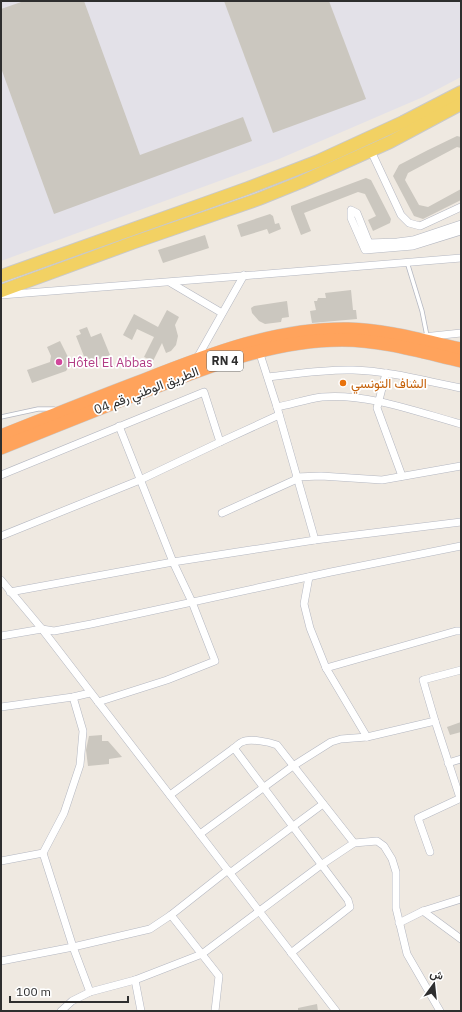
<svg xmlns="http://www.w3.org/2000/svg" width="462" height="1012" font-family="'IBM Plex Sans',Vazirmatn,sans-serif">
<rect width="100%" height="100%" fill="#efe9e1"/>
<path fill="#e3e1e8" d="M1,1h460v76l-38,20 -144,62 -278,102z"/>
<g fill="#cbc7bf">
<path d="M24,1h60l56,154 103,-38 9,24 -198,73 -53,-146v-59z"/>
<path d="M224,1h105l37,98 -93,34z"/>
<path d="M457,136l4,1v11l-4,-1 -49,26 -3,7 14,25 9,2 33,-18v11l-38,19 -9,-3 -21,-40 6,-11 29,-15z"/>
<path d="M366,178l5,2 20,39 -1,4 -17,8 -5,-11 8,-4 -11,-22 -7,-2 -54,21 7,18 -10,4 -10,-26v-3z"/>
<path d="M270,214l3,2 2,8 4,-1 2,6 -12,5 -2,-5 -26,8 -4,-12z"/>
<path d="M205,235l4,13 -46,15 -5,-13z"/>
<path d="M351,290l2,20h3l1,9 -45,4 -2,-12 6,-1 -2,-9h3l1,-3h8l-1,-5z"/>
<path d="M287,301l2,16 -7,1 -1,4 -16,2 -6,-3 -7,-8 -1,-5 3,-2z"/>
<path d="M167,310l12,7 -4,8 3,11 -2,9 -5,6 -5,2 -4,-10 -9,18 -9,-4 10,-20 -17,-8 -5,11 -9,-5 11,-21 24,13z"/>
<path d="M87,327l4,10 10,-4 9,22 -23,9 -11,-28 5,-2 -2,-4z"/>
<path d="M60,341l11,22 -5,8 -34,12 -5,-13 23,-8 1,-6 -4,-9z"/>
<path d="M461,722v10l-11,3 -3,-8z"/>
<path d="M102,735v6h6l14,16 -13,2v5l-21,2 -2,-16 3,-14z"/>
<path d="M317,1004l1,7h-20v-3z"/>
</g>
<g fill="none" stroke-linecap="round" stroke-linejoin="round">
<defs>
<g id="lane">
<path d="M407,262l15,49 5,25"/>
<path d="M1,417l37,-8h16"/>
</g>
<g id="street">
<path d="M371,151l30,64 8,8 11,3 41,-19"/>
<path d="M461,224l-48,16 -16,2 -28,1 -12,-30 -6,-3v8l14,32 48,-4 48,-15"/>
<path d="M171,283l51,30"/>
<path d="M1,295c153,-11 307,-25 460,-37"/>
<path d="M423,337l38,-4"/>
<path d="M259,351l18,56 38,133"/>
<path d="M196,360l48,-85"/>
<path d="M386,373l-9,35 25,68"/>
<path d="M268,377c28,-3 56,-8 85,-7 36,1 72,11 108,18"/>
<path d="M277,407c15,-3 30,-8 45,-10 46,-4 95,15 139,27"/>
<path d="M1,475l203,-83 16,50"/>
<path d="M296,477l25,-1 61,4 79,-14"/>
<path d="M222,513l75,-34"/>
<path d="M1,536l139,-56 80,-38 59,-27"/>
<path d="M309,577l-5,27 6,24 16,40 41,69"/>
<path d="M1,580l41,49 294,382"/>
<path d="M10,592l163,-30 142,-22 146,-18"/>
<path d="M1,636l41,-7 12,2 37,-7 240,-52 130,-26"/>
<path d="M326,668l130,-37h5"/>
<path d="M98,702l69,-22 48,-19 -23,-59 -19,-40 -54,-136"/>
<path d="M1,707l72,-10 17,-4"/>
<path d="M435,721l25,77"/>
<path d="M234,748c3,-2 5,-5 8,-6 8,-4 27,0 35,3l77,98"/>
<path d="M448,763l13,-4"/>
<path d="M170,795l64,-47 114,152 2,7 -59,46"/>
<path d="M200,834l93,-68 38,-24 10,-3 26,-2 68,-16 -12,-41 38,-10"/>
<path d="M430,852l-12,-34 43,-20"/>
<path d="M43,853l21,-40 16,-48 3,-34 -10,-34"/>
<path d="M1,861l42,-8 30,94 17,45"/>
<path d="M230,873l93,-69"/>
<path d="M423,911l38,28"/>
<path d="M171,915l48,61 -4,35"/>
<path d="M399,923l24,-12 38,-12"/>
<path d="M1,961l72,-14 77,-18 21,-14 57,-45"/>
<path d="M135,980l6,31"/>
<path d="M61,1011l11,-10 18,-9 45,-12 67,-26 119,-89 33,-22 23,-2 7,5 8,13 4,13v36l11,46 33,57"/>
</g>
<g id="primary">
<path d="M1,276l247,-88 70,-27 85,-39 58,-30"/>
<path d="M1,291l131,-48 127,-44 42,-17 89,-40 71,-38"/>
</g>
<g id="highway">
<path d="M1,436c48,-19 95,-38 143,-56 66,-26 133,-52 204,-51 38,1 76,12 113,20"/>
<path d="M1,448c50,-20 101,-41 152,-60 61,-24 123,-48 189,-48 40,0 80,12 119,21"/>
</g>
</defs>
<use href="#lane" stroke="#b4b7c1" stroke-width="5"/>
<use href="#street" stroke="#b4b7c1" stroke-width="8"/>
<use href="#primary" stroke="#c9c9c9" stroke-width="14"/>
<use href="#highway" stroke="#c9c9c9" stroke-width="14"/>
<use href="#lane" stroke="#fff" stroke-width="3.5"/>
<use href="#street" stroke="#fff" stroke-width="7"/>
<use href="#primary" stroke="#f2d163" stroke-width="12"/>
<use href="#highway" stroke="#ffa35c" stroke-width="13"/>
</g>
<circle fill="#d1479c" stroke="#fff" stroke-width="1.5" cx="59" cy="362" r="4"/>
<circle fill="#e8710a" stroke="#fff" stroke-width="1.5" cx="343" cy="383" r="4"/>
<g text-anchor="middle" stroke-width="3.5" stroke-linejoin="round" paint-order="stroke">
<rect fill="#fff" stroke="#6d6d6d" stroke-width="1" x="207" y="351" width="36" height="20" rx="3"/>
<g font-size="12" font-weight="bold" fill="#2e2e2e">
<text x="225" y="365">RN 4</text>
</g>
<g font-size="13" fill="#b23c85" stroke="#fff" text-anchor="start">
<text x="67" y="367">Hôtel El Abbas</text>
</g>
<g font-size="13" fill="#c56008" stroke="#fff" text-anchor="start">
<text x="351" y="388">الشاف التونسي</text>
</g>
<g font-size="13" fill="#2e2e2e" stroke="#fff">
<text transform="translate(146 390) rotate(-21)" y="5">الطريق الوطني رقم 04</text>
</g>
</g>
<rect width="462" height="1012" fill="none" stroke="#2e2e2e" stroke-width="4"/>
<g transform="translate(434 984) rotate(15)" stroke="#ffffff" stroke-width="3" paint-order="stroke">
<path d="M0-3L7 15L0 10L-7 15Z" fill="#2e2e2e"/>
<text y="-6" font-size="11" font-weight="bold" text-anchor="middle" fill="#2e2e2e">ش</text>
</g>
<path d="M10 996v6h118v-6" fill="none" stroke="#2e2e2e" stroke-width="2"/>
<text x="16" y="996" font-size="12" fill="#2e2e2e" stroke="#ffffff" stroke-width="3" paint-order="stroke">100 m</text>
</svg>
